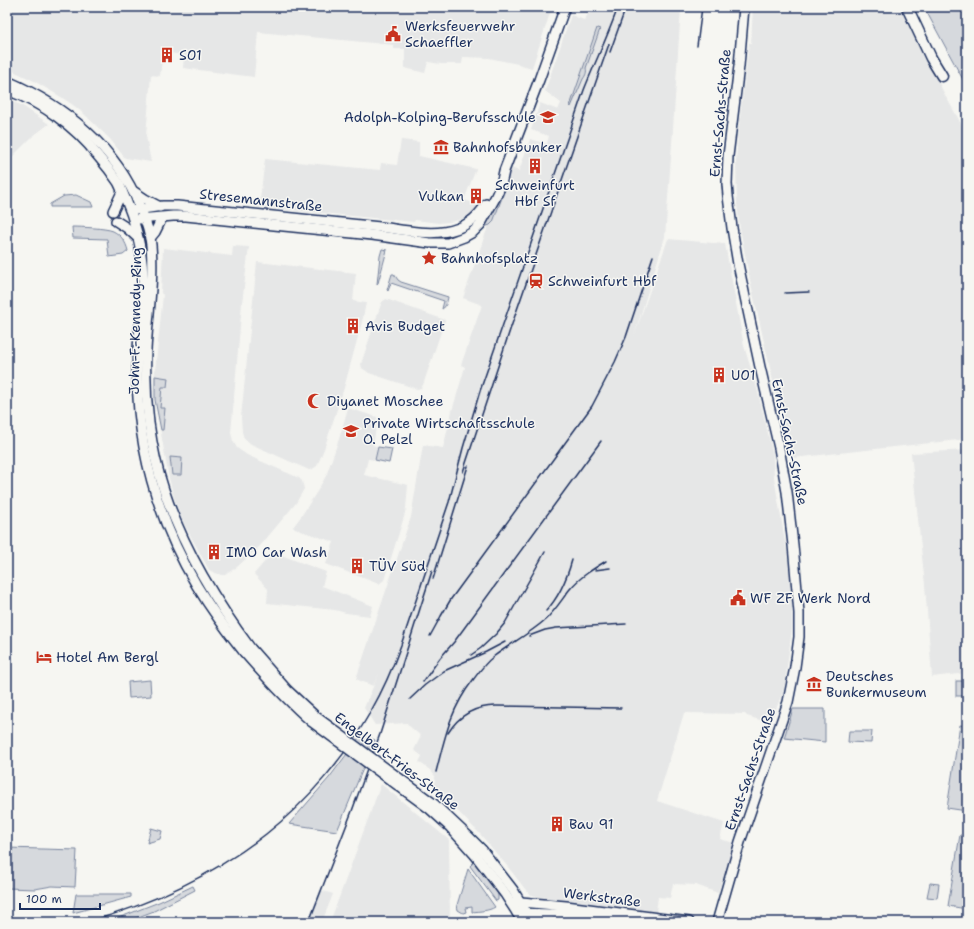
<svg xmlns="http://www.w3.org/2000/svg" width="974" height="929" font-family="'Shantell Sans',sans-serif">
<rect width="100%" height="100%" fill="#f6f6f2"/>
<filter id="ink" filterUnits="userSpaceOnUse"><feTurbulence type="fractalNoise" baseFrequency=".025" numOctaves="2"/><feDisplacementMap in="SourceGraphic" scale="8" xChannelSelector="R" yChannelSelector="G"/><feConvolveMatrix kernelMatrix="1 2 1 2 8 2 1 2 1" color-interpolation-filters="sRGB"/></filter>
<g filter="url(#ink)">
<g fill="#e6e7e7">
<path d="M7,7h545l-20,61 -14,-4 -29,-6 -26,-1 -1,7h-21l-13,-2 -3,11 -20,-5v-19h-11v-4l-136,-13 -4,45 -71,-9 1,-13 -21,-3 -3,24 -9,-1 -5,61 5,26 -26,-4 -15,-19 -27,-26 -10,-8 -12,-8 -27,-16 -27,-13z"/>
<path d="M593,7h88l-9,137 -7,93 -31,99 34,-97 57,5 19,102 14,46 15,62 1,23 14,81 4,42v29l-8,61 -14,33 -23,-7 -2,-2 -61,-1 -27,88 67,22 -4,16 14,4 -16,50 -22,-8 -23,-1 -3,14 -12,-1 -2,15 -118,-15 -9,-3 -21,-27 -28,-33 -47,-48 2,-4v-6l-5,-6 -11,-8 3,-6 -8,-6 7,-14 -13,-11 -1,-2 -32,2 -11,-17 15,-35 -6,13 -17,-7 55,-162 12,-72 20,3 9,-37 13,-44 -4,-2 21,-60 -19,-7 22,-63 26,-67 8,3 11,-32 17,5 2,-8 -18,-6 9,-27 18,7 3,-7 -16,-12 26,-76 13,5z"/>
<path d="M753,7h147l16,30 30,60 21,37v305l-174,19 -3,-2 -40,-176 -11,-57 -2,-19 -1,-42 2,-29 11,-90h2z"/>
<path d="M7,100l14,5 28,19 -16,12 -26,26z"/>
<path d="M401,140l18,2v14l57,13 -12,31 16,5 -9,8 -11,7 -11,2 -10,1 -24,-3 -1,2 -155,-15 6,-48 115,11 1,-7 16,2z"/>
<path d="M233,246l16,1 -7,56 -11,130 2,8 4,7 10,7 52,23 3,3 2,8 -8,14 -36,43 -23,21 -12,8h-3l-7,-2 -6,-3 -7,-13 -19,-35 -8,-21 -6,-23 -14,-78 -1,-19 9,-86 -2,-2 2,-45 69,8z"/>
<path d="M257,262l99,11 -3,28 13,2 -4,19 -18,66 -20,61 -7,17 -6,4h-2l-58,-26 -7,-6 -2,-6 -1,-15z"/>
<path d="M386,299l59,21 -22,65 -2,3 -4,1 -48,-16 -7,-5 -1,-4 19,-57 2,-5z"/>
<path d="M348,408l29,9 -2,17 -2,11 5,2 -3,13 -7,-1 -4,16 44,10 -2,23 -2,9 -20,63 -5,4 -53,-20 8,-22 -39,-13 -2,-2 9,-12 16,-25 8,-14 13,-37z"/>
<path d="M967,450v223l-35,4 -7,-92 -14,-132z"/>
<path d="M273,552l53,20 -4,14 51,20 -3,10 -24,-3 -11,-3 -68,-7 1,-14 -14,-15z"/>
<path d="M381,784l68,56 1,82h-120z"/>
<path d="M320,890l13,4 -11,28h-14z"/>
</g>
<g fill="#d6d9dd" stroke="#78849e">
<path d="M924,7h43v80z"/>
<path d="M597,28l3,1 -14,39c1,4 0,7 -3,11l-12,28 -1,-1z"/>
<path d="M506,183h1v1l-14,38 -3,3 -6,2h-1z"/>
<path d="M76,195l15,7 2,5h-43v-3l14,-8z"/>
<path d="M72,227c9,0 34,1 41,4 8,4 13,11 15,20l-5,4 -14,2 -2,-18 -34,-1z"/>
<path d="M382,249l5,1 -9,33 -1,1 3,-28z"/>
<path d="M392,274h2l4,6 3,2 47,15c-1,5 -2,10 -6,12l2,-8 -53,-18 -3,8 -1,-1z"/>
<path d="M155,376l13,2 -1,9h-5l-2,21h5l-2,22h-2l-6,-30z"/>
<path d="M378,447l14,2 -3,14 -14,-3z"/>
<path d="M170,457l12,1 -1,17h-9z"/>
<path d="M150,680l1,16 -22,2 -1,-16z"/>
<rect x="956" y="681" width="11" height="15"/>
<path d="M793,709h32v33l-41,-4z"/>
<path d="M960,725l7,1v85l-20,-3z"/>
<path d="M849,731h23l-1,12 -23,-1z"/>
<path d="M361,735l14,5 -38,91 -48,-7 40,-46z"/>
<path d="M151,828l11,3 -2,8 -13,4z"/>
<path d="M960,835l7,1v73l-19,-3z"/>
<path d="M7,848l70,2 -2,37 -23,-1 -17,3 -28,-1z"/>
<path d="M474,862l23,30 1,3v5l-2,1 -26,-35z"/>
<path d="M468,869l27,38c-6,4 -15,4 -23,5v-5l-7,1 1,4 -3,1 -5,-3 -1,-5z"/>
<path d="M930,883l9,1 -2,14 -10,-1z"/>
<path d="M193,886l2,4 -41,21 -29,11h-17l51,-20z"/>
<path d="M76,894h55v3l-58,16z"/>
</g>
<g fill="none" stroke-linecap="round" stroke-linejoin="round">
<defs>
<g id="secondary">
<path d="M7,81c58,25 109,66 133,126 5,12 10,25 11,38 3,35 -3,70 -5,105 -1,25 0,49 3,73 3,22 8,46 15,67 19,58 51,111 87,159"/>
<path d="M7,90c35,13 68,36 91,66 7,8 14,17 20,26 3,5 5,12 8,18 11,26 17,53 17,82 0,22 -4,45 -5,68 -2,32 0,65 6,97 9,48 28,97 53,139 14,23 30,45 47,66"/>
<path d="M133,191l12,8 15,8"/>
<path d="M135,210l28,-4h14l203,21c39,5 82,17 106,-23"/>
<path d="M113,211l9,-19"/>
<path d="M139,219l34,-3h13l186,19 58,8h18l16,-6 9,-5 7,-7 15,-27 6,-13 3,-14 35,-91 26,-73"/>
<path d="M116,221l11,7 11,10"/>
<path d="M150,238l5,-6 7,-14"/>
<path d="M482,850l31,40 19,32"/>
<path d="M476,856l29,38 18,28"/>
<path d="M511,903l10,-1 45,4 123,16"/>
<path d="M517,913l34,1 15,-1 73,9"/>
<path d="M542,922l3,-4 6,-4"/>
<path d="M717,922l23,-80 48,-140 7,-35 4,-30v-24l-6,-68 -6,-53 -8,-44 -19,-81 -22,-103 -6,-36 -4,-32 -1,-12 1,-28 11,-90 5,-59"/>
</g>
<path id="primary" d="M907,7l24,51 11,18"/>
</defs>
<use href="#secondary" stroke="#1b2f5e" stroke-width="12"/>
<use href="#primary" stroke="#1b2f5e" stroke-width="13"/>
<use href="#secondary" stroke="#f6f6f2" stroke-width="9"/>
<use href="#primary" stroke="#f6f6f2" stroke-width="10"/>
<g stroke="#1b2f5e" stroke-width="1.5">
<path d="M697,46l5,-39"/>
<path d="M610,52l16,-45"/>
<path d="M785,293l24,-1"/>
<path d="M463,472l47,-142 99,-286"/>
<path d="M595,570l15,-2"/>
<path d="M433,579l35,-113"/>
<path d="M546,611c13,-14 21,-33 26,-51"/>
<path d="M430,636l11,-20 10,-17 141,-193 23,-44 11,-25 27,-81"/>
<path d="M529,636l16,-6 11,-2 70,-4"/>
<path d="M471,655l10,-7 15,-14 9,-11 40,-71"/>
<path d="M423,682l17,-24 14,-16 147,-201"/>
<path d="M410,699l15,-14 19,-14 42,-19 19,-10"/>
<path d="M448,733c11,-18 28,-27 48,-27l125,2"/>
<path d="M436,772c9,-35 14,-62 37,-92 6,-8 12,-17 20,-23 17,-13 36,-23 52,-37 10,-9 17,-21 25,-31 10,-12 23,-20 36,-28"/>
<path d="M88,922c63,-18 125,-47 178,-88 42,-33 79,-77 105,-123 12,-21 22,-44 30,-66l48,-143 14,-54 17,-57 104,-301c11,-28 24,-54 34,-83"/>
<path d="M309,922l43,-111 28,-77 52,-163"/>
</g>
<defs>
<g id="secondary-bridge">
<path d="M251,649l36,41 28,26 119,88 34,32 14,14"/>
<path d="M244,652c21,24 43,48 68,70l118,87 20,18 26,29"/>
</g>
</defs>
<use href="#secondary-bridge" stroke="#1b2f5e" stroke-width="12" stroke-linecap="butt"/>
<use href="#secondary-bridge" stroke="#f6f6f2" stroke-width="9"/>
</g>
</g>
<defs>
<symbol id="civic-bare" viewBox="-9 -9 18 18"><path d="M-.6-6.5H3V-4.5H.6V-3L4-1V1h2V6H-6V1h2V-1L-.6-3ZM-1.2 2.5V6h2.4V2.5Z" fill="#c8321e" stroke="#f6f6f2" stroke-width="2.5" paint-order="stroke"/></symbol>
<symbol id="building-bare" viewBox="-9 -9 18 18"><path d="M-4-6H4V6H1V3H-1V6H-4ZM-2.5-4.3h1.7v1.8h-1.7ZM.8-4.3h1.7v1.8H.8ZM-2.5-1h1.7V.8h-1.7ZM.8-1h1.7V.8H.8Z" fill="#c8321e" stroke="#f6f6f2" stroke-width="2.5" paint-order="stroke"/></symbol>
<symbol id="school-bare" viewBox="-9 -9 18 18"><path d="M0-5L7-2L0 1L-7-2ZM-4 1L0 2.5L4 1V4Q0 6-4 4Z" fill="#c8321e" stroke="#f6f6f2" stroke-width="2.5" paint-order="stroke"/></symbol>
<symbol id="museum-bare" viewBox="-9 -9 18 18"><path d="M0-6L6-3V-2H-6V-3ZM-5-1h2V3h-2ZM-1-1h2V3h-2ZM3-1h2V3H3ZM-6 4H6V6H-6Z" fill="#c8321e" stroke="#f6f6f2" stroke-width="2.5" paint-order="stroke"/></symbol>
<symbol id="sight-bare" viewBox="-9 -9 18 18"><path d="M0-6L1.8-2.2L6-1.7L2.9 1.2L3.7 5.4L0 3.3L-3.7 5.4L-2.9 1.2L-6-1.7L-1.8-2.2Z" fill="#c8321e" stroke="#f6f6f2" stroke-width="2.5" paint-order="stroke"/></symbol>
<symbol id="station-bare" viewBox="-9 -9 18 18"><path d="M-3-6H3Q5-6 5-4V2Q5 4 3 4L4.5 6H3L1.5 4h-3L-3 6H-4.5L-3 4Q-5 4-5 2V-4Q-5-6-3-6ZM-3.5-4v3h7v-3ZM-3.5 1v1.5H-2V1ZM2 1v1.5H3.5V1Z" fill="#c8321e" stroke="#f6f6f2" stroke-width="2.5" paint-order="stroke"/></symbol>
<symbol id="mosque-bare" viewBox="-9 -9 18 18"><path d="M3.5-4.9A6 6 0 1 0 3.5 4.9A5 5 0 1 1 3.5-4.9Z" fill="#c8321e" stroke="#f6f6f2" stroke-width="2.5" paint-order="stroke"/></symbol>
<symbol id="hotel-bare" viewBox="-9 -9 18 18"><path d="M-6-4.5h1.5V1H6V5H4.5V3h-9V5H-6ZM-4 0a1.8 1.8 0 1 1 3.6 0ZM.5 0V-2.5h3Q6-2.5 6 0Z" fill="#c8321e" stroke="#f6f6f2" stroke-width="2.5" paint-order="stroke"/></symbol>
</defs>
<g fill-rule="evenodd">
<use href="#civic-bare" x="382" y="23" width="22" height="22"/>
<use href="#building-bare" x="156" y="44" width="22" height="22"/>
<use href="#school-bare" x="537" y="106" width="22" height="22"/>
<use href="#museum-bare" x="430" y="136" width="22" height="22"/>
<use href="#building-bare" x="524" y="155" width="22" height="22"/>
<use href="#building-bare" x="465" y="185" width="22" height="22"/>
<use href="#sight-bare" x="418" y="247" width="22" height="22"/>
<use href="#station-bare" x="525" y="270" width="22" height="22"/>
<use href="#building-bare" x="342" y="315" width="22" height="22"/>
<use href="#building-bare" x="708" y="364" width="22" height="22"/>
<use href="#mosque-bare" x="304" y="390" width="22" height="22"/>
<use href="#school-bare" x="340" y="420" width="22" height="22"/>
<use href="#building-bare" x="203" y="541" width="22" height="22"/>
<use href="#building-bare" x="346" y="555" width="22" height="22"/>
<use href="#civic-bare" x="727" y="587" width="22" height="22"/>
<use href="#hotel-bare" x="33" y="646" width="22" height="22"/>
<use href="#museum-bare" x="803" y="673" width="22" height="22"/>
<use href="#building-bare" x="546" y="813" width="22" height="22"/>
</g>
<g text-anchor="middle" stroke-width="3" stroke-linejoin="round" paint-order="stroke">
<g font-size="14" fill="#1b2f5e" stroke="#f6f6f2" text-anchor="start">
<text x="405" y="31">Werksfeuerwehr<tspan x="405" dy="16">Schaeffler</tspan></text>
<text x="179" y="60">S01</text>
<text x="536" y="122" text-anchor="end">Adolph-Kolping-Berufsschule</text>
<text x="453" y="152">Bahnhofsbunker</text>
<text x="535" y="190" text-anchor="middle">Schweinfurt<tspan x="535" dy="16">Hbf Sf</tspan></text>
<text x="464" y="201" text-anchor="end">Vulkan</text>
<text x="441" y="263">Bahnhofsplatz</text>
<text x="548" y="286">Schweinfurt Hbf</text>
<text x="365" y="331">Avis Budget</text>
<text x="731" y="380">U01</text>
<text x="327" y="406">Diyanet Moschee</text>
<text x="363" y="428">Private Wirtschaftsschule<tspan x="363" dy="16">O. Pelzl</tspan></text>
<text x="226" y="557">IMO Car Wash</text>
<text x="369" y="571">TÜV Süd</text>
<text x="750" y="603">WF ZF Werk Nord</text>
<text x="56" y="662">Hotel Am Bergl</text>
<text x="826" y="681">Deutsches<tspan x="826" dy="16">Bunkermuseum</tspan></text>
<text x="569" y="829">Bau 91</text>
</g>
<g font-size="14" fill="#1b2f5e" stroke="#f6f6f2">
<text transform="translate(720 113) rotate(-85)" y="5">Ernst-Sachs-Straße</text>
<text transform="translate(261 200) rotate(6)" y="5">Stresemannstraße</text>
<text transform="translate(135 321) rotate(-89)" y="5">John-F.-Kennedy-Ring</text>
<text transform="translate(790 442) rotate(78)" y="5">Ernst-Sachs-Straße</text>
<text transform="translate(397 761) rotate(37)" y="5">Engelbert-Fries-Straße</text>
<text transform="translate(750 769) rotate(-71)" y="5">Ernst-Sachs-Straße</text>
<text transform="translate(602 897) rotate(7)" y="5">Werkstraße</text>
</g>
</g>
<rect width="974" height="929" fill="none" stroke="#f6f6f2" stroke-width="24"/>
<rect x="12" y="12" width="950" height="905" fill="none" stroke="#1b2f5e" stroke-width="1.5" filter="url(#ink)"/>
<path d="M20 903v6h80v-6" fill="none" stroke="#1b2f5e" stroke-width="2"/>
<text x="26" y="903" font-size="12" fill="#1b2f5e" stroke="#f6f6f2" stroke-width="3" paint-order="stroke">100 m</text>
</svg>
